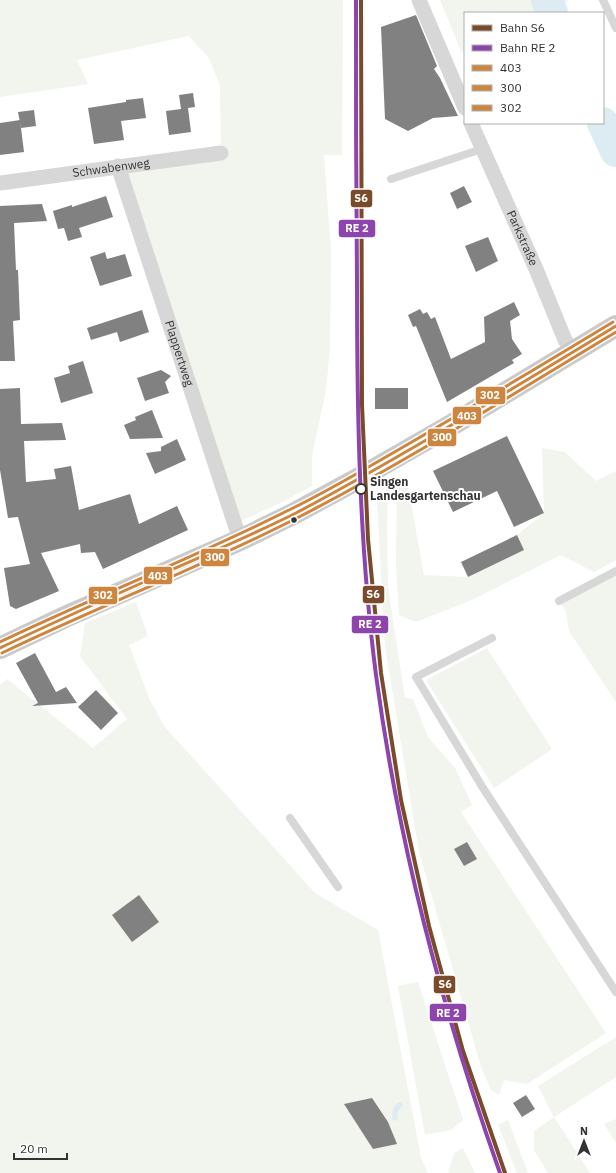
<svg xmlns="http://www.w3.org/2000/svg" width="616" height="1173" font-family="'IBM Plex Sans',sans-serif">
<rect width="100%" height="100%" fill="#fff"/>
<g fill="#f1f5ed">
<path d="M0,0h343l-1,155h-18l7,96 -1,97 -4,42 -14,66v30l-34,18 -44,20 -116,-358 103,-13 -1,-67 -11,-28 -20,-22 -112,24 11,24 -88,13z"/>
<path d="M440,0h130l-26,13h-79v38l-3,2z"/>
<path d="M542,448l23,4 31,29 20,-10v89l-22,12 -33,-17 -89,45 -56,22 -17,-7 -3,-50 1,-85 11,7 16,88 44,2 56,-27 -7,-15 27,-22z"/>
<path d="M388,487l-1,39 1,61 17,111 8,1 15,38 27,31 17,37 -11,7 145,221 -79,51 -23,-4 -5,15 -8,-5 -10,-23 -62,-215 -34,-205 -8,-146z"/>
<path d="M616,571v131l-47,-71 -3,-20 -7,-10z"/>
<path d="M136,602l12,34 -19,9 21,55 15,27 150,166 63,37 43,228 7,15h-428v-488l7,-6 86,69 34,-29 -47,-63 5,-33z"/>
<path d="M487,648l65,101 -58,39 -68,-108z"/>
<path d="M418,982l45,138 -12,10 -26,5 -27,-149z"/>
<path d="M616,1037v40l-62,40 36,56h-42l-14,-23v-19l20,-14 -16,-31z"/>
<path d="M616,1119v24l-12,-19z"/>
<path d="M508,1120l20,53h-11l-19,-48z"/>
<path d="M463,1148l12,25h-27l6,-20z"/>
</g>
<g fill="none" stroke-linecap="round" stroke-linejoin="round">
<path stroke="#ddebf3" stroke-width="5.5" d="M395,1118c-1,-6 0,-10 5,-13"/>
<g stroke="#ddebf3" stroke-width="32">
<path d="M547,0l5,13"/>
<path d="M603,123l13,28"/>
</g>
</g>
<g fill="#818181">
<path d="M416,15l21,51 -3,3 6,9 18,38 -25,2 -25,13 -23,-12 -4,-92z"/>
<path d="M193,93l2,14 -7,1 3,24 -22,3 -3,-24 15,-2 -2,-14z"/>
<path d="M143,98l3,20 -25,3 3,19 -30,4 -6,-36 38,-6v-2z"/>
<path d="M34,110l2,16 -15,2 -3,-16z"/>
<path d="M20,120l4,32 -24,3v-32z"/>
<path d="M464,186l8,16 -15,7 -7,-16z"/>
<path d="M106,196l7,21 -34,11 3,9 -14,4 -4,-13 -6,1 -5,-18 19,-6v2z"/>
<path d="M42,204l5,17 -33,2 2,47h2l2,50 -7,1 2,40h-15v-155z"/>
<path d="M488,237l10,24 -22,11 -11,-26z"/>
<path d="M105,252l2,7 18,-5 7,22 -32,10 -10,-29z"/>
<path d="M514,302l6,13 -10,6 2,18 10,15 -10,6 2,3 -67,39 -31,-76 -3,1 -5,-12 12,-6 3,5 4,-2 4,7 4,-2 16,42 34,-17 -1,-25z"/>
<path d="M142,310l7,22 -29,10 -3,-10 -26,8 -4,-12z"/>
<path d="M83,361l10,32 -32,10 -7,-25 16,-5 -2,-7z"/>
<path d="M161,370l10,6 -6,6 4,11 -24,8 -8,-23z"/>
<path d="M20,388l1,36 41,-1 4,17 -42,1 2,41 30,-3 -2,-10 17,-3 8,44 51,-16 9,30 38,-18 11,24 -85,39 -8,-17 -14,1 -1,-9 -39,9 18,38 -43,18 -6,-3 -6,-38 26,-4 -12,-47 -10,1 -8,-48v-81z"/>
<rect x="375" y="388" width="33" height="21"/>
<path d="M152,410l11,28 -33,1 -6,-14 12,-5 -1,-3z"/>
<path d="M507,436l37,77 -30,14 -17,-36 -44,21 -20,-41z"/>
<path d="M177,439l9,21 -31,14 -9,-21 15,-2v-4z"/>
<path d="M517,535l7,15 -56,27 -7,-15z"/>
<path d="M35,653l21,39 10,-5 11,16 -45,3 6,-3 -22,-40z"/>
<path d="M96,690l22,23 -17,17 -23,-23z"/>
<path d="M467,842l10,17 -13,7 -10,-17z"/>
<path d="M139,895l20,27 -27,20 -20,-27z"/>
<path d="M526,1095l9,14 -13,8 -9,-14z"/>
<path d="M372,1098l16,24 9,22 -24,5 -29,-45z"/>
</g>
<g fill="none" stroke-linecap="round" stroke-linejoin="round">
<g stroke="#d7d7d7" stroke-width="8">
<path d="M603,0l13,28"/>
<path d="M391,179l91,-30"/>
<path d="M559,601l57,-30"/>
<path d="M492,638l-76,39 67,111 133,204"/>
<path d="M290,818l48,69"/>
</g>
<g stroke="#d7d7d7" stroke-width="15">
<path d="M419,0l46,108"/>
<path id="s1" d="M471,123l65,146 29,71 8,13"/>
<path id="s2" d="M118,166l122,374"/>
<path id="s3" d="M0,183l221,-30"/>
</g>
<path stroke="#cacaca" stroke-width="22" d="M0,648l65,-31 175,-77 55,-27 59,-32 101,-58 161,-97"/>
<defs>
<path id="bus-1" d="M0,648c54,-26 108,-50 162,-74 45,-20 90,-39 134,-61 109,-58 214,-123 320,-187"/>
<path id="bus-2" d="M2,653c98,-47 199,-86 295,-135 109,-56 214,-123 319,-186"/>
<path id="bus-3" d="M0,642c96,-46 196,-85 291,-133 37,-18 72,-39 107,-59 72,-42 144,-85 215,-128"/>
</defs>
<use href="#bus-1" stroke="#fff" stroke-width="6"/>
<use href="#bus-2" stroke="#fff" stroke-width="6"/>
<use href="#bus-3" stroke="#fff" stroke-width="6"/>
<use href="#bus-1" stroke="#cd853f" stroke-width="3"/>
<use href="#bus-2" stroke="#cd853f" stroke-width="3"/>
<use href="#bus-3" stroke="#cd853f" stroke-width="3"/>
<defs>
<path id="rail-1" d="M361,0l1,405 6,134 13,134 20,127 28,126 34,125 42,122"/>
<path id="rail-2" d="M356,0c0,94 0,187 1,281 0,132 2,263 19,394 23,172 66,335 124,498"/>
</defs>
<use href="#rail-1" stroke="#fff" stroke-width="7"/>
<use href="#rail-2" stroke="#fff" stroke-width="7"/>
<use href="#rail-1" stroke="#7a4b2a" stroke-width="4"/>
<use href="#rail-2" stroke="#8e44ad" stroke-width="4"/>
</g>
<circle fill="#fff" stroke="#333" stroke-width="2" cx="361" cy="489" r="5"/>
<circle fill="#333" stroke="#fff" stroke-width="1.5" cx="294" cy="520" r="3.5"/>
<g text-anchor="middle" stroke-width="4" stroke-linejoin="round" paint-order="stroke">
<g font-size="12" fill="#333" stroke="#fff">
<text dy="4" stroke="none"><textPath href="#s3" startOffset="112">Schwabenweg</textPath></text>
<text dy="4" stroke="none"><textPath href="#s1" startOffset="126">Parkstraße</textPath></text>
<text dy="4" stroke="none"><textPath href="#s2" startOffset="197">Plappertweg</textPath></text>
</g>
<g font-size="12" font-weight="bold" fill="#333" stroke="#fff" text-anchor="start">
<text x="370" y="486">Singen<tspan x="370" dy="14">Landesgartenschau</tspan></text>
</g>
</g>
<g stroke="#fff" stroke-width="1.5">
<rect x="350" y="189" width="23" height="19" rx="4" fill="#7a4b2a"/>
<rect x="338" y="219" width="38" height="19" rx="4" fill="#8e44ad"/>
<rect x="475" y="386" width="31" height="19" rx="4" fill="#cd853f"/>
<rect x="452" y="406" width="30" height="19" rx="4" fill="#cd853f"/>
<rect x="427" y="428" width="30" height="19" rx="4" fill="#cd853f"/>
<rect x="200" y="548" width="30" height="19" rx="4" fill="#cd853f"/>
<rect x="143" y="566" width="30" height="19" rx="4" fill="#cd853f"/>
<rect x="362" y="585" width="23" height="19" rx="4" fill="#7a4b2a"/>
<rect x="88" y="586" width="30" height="19" rx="4" fill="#cd853f"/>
<rect x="351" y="615" width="38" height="19" rx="4" fill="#8e44ad"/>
<rect x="433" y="975" width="23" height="19" rx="4" fill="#7a4b2a"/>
<rect x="429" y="1003" width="38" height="19" rx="4" fill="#8e44ad"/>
</g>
<g font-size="11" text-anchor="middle" font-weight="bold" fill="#fff">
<text x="361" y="202">S6</text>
<text x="357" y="232">RE 2</text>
<text x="490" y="399">302</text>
<text x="467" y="420">403</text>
<text x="442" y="441">300</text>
<text x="215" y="561">300</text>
<text x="158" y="580">403</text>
<text x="373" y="598">S6</text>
<text x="103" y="599">302</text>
<text x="370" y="628">RE 2</text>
<text x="445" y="988">S6</text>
<text x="448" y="1017">RE 2</text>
</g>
<rect x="464" y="12" width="140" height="112" fill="#ffffff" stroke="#adadad"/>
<rect x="472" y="25" width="20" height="6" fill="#7a4b2a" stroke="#adadad"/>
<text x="500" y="32" font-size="12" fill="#333333">Bahn S6</text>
<rect x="472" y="45" width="20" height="6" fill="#8e44ad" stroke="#adadad"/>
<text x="500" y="52" font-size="12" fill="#333333">Bahn RE 2</text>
<rect x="472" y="65" width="20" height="6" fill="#cd853f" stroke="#adadad"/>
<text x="500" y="72" font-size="12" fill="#333333">403</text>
<rect x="472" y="85" width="20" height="6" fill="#cd853f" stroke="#adadad"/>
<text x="500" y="92" font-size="12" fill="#333333">300</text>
<rect x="472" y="105" width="20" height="6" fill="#cd853f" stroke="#adadad"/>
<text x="500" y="112" font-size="12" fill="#333333">302</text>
<g transform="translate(584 1141)" stroke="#ffffff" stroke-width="3" paint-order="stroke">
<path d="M0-3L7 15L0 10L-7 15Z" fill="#333333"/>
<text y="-6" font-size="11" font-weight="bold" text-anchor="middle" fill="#333333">N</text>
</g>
<path d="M14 1153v6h53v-6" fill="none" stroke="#333333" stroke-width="2"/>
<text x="20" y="1153" font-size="12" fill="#333333" stroke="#ffffff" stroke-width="3" paint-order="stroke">20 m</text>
</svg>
